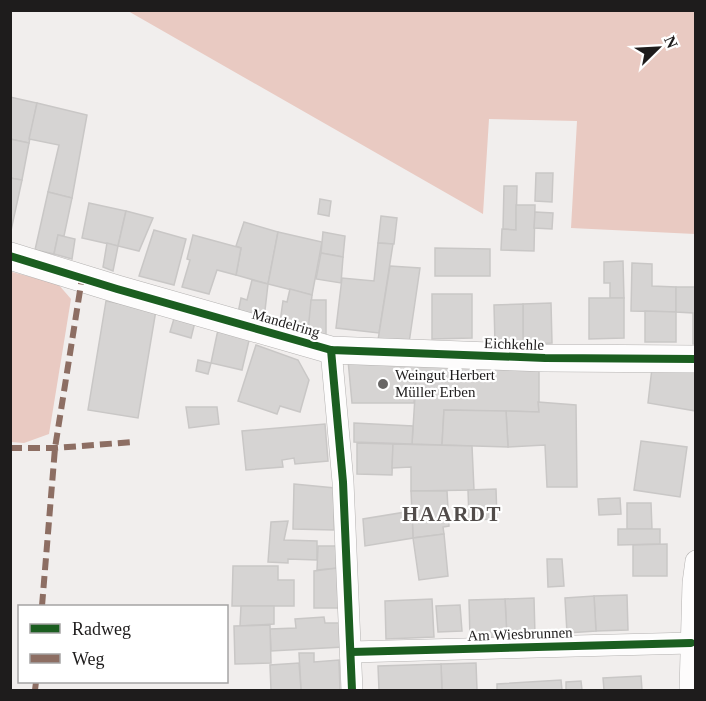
<svg xmlns="http://www.w3.org/2000/svg" width="706" height="701" font-family="Georgia,serif">
<rect width="100%" height="100%" fill="#f1eeed"/>
<g fill="#e9cac2">
<path d="M128,11h567v223l-124,-6 6,-107 -88,-2 -6,95z"/>
<path d="M12,272l46,12 13,15 -22,135 -25,9 -13,-1z"/>
</g>
<g fill="#d6d4d3" stroke="#c9c7c6" stroke-width="1.5">
<path d="M10,97l27,6 -8,40 -19,-4z"/>
<path d="M37,103l50,12 -15,83 -24,-6 11,-47 -30,-6z"/>
<path d="M10,139l19,4 -7,37 -12,-2z"/>
<path d="M536,173h17l-1,29 -17,-1z"/>
<path d="M10,178l12,2 -12,55z"/>
<path d="M504,186h13l-1,44 -13,-1z"/>
<path d="M48,192l24,6 -8,38 -6,-1 -4,19 -19,-4z"/>
<path d="M320,199l11,2 -2,15 -11,-2z"/>
<path d="M89,203l37,8 -8,35 -36,-8z"/>
<path d="M516,205h19l-1,46 -33,-1 1,-21 14,1z"/>
<path d="M126,211l27,7 -14,33 -21,-5z"/>
<path d="M535,212l18,1 -1,16 -18,-1z"/>
<path d="M381,216l16,2 -3,26 -16,-1z"/>
<path d="M244,222l34,10 -10,52 -32,-9 5,-27 -5,-2z"/>
<path d="M154,230l32,9 -12,46 -35,-9z"/>
<path d="M278,232l44,10 -10,53 -44,-11z"/>
<path d="M323,232l22,4 -2,21 -22,-4z"/>
<path d="M58,235l17,4 -3,20 -18,-5z"/>
<path d="M193,235l48,13 -5,27 -19,-5 -8,24 -27,-7 8,-27 -3,-1z"/>
<path d="M107,243l11,3 -5,25 -10,-4z"/>
<path d="M378,243l15,1 -14,89 -43,-5 6,-50 32,3z"/>
<path d="M435,248l55,1v27h-55z"/>
<path d="M321,253l22,4 -2,26 -25,-4z"/>
<path d="M623,261l1,37h-14v-15h-6v-21z"/>
<path d="M632,263l20,1v22l24,1v25l-45,-1z"/>
<path d="M390,266l30,2 -11,75 -31,-3z"/>
<path d="M252,280l16,4 -4,35 -26,-6 3,-15 6,2z"/>
<path d="M676,287h20v57h-3v-31l-17,-1z"/>
<path d="M290,289l22,6 -4,40 -29,-6 4,-28 4,1z"/>
<path d="M432,294h40v44l-40,1z"/>
<path d="M589,298h35v40l-35,1z"/>
<path d="M311,300h15v36l-18,-4z"/>
<path d="M106,301l50,9 -18,108 -50,-8z"/>
<path d="M551,303l1,40 -29,1v-40z"/>
<path d="M523,304v40h-28l-1,-39z"/>
<path d="M645,311l31,1v30h-31z"/>
<path d="M176,312l20,6 -5,20 -21,-6z"/>
<path d="M219,325l32,7 -9,38 -31,-7z"/>
<path d="M256,345l42,15 11,20 -9,32 -20,-6 -3,8 -39,-13z"/>
<path d="M198,360l13,3 -3,11 -12,-3z"/>
<path d="M348,360l69,5 -3,38h-62z"/>
<path d="M417,365l122,4v43l-95,-2 -2,35 -30,-1z"/>
<path d="M696,366v45l-48,-8 4,-35z"/>
<path d="M538,402l38,3 1,82h-30l-2,-42 -37,2 -2,-36 33,1z"/>
<path d="M186,407h31l2,17 -30,4z"/>
<path d="M444,410l62,1 2,36 -66,-2z"/>
<path d="M354,423l59,3 -1,18 -58,-2z"/>
<path d="M325,424l3,37 -33,3 -1,-6 -12,2 1,7 -37,3 -4,-39z"/>
<path d="M641,441l46,6 -7,50 -46,-7z"/>
<path d="M357,443l36,1 -1,31 -35,-1z"/>
<path d="M393,444l79,2 2,44 -63,1v-24l-19,1z"/>
<path d="M294,484l41,4 -1,42 -41,-1z"/>
<path d="M496,489l1,30 -28,1 -1,-30z"/>
<path d="M411,491h36l2,35 -6,1 1,7 -31,4z"/>
<path d="M620,498l1,16 -22,1 -1,-16z"/>
<path d="M627,503h24l1,26h-25z"/>
<path d="M412,511l1,27 -48,8 -2,-27z"/>
<path d="M288,521l-4,19 33,1v19l-29,-1v4l-20,-1 3,-40z"/>
<path d="M618,529h42v15l-42,1z"/>
<path d="M444,534l4,42 -29,4 -6,-42z"/>
<path d="M667,544v32h-34v-31z"/>
<path d="M318,546h20v22l-21,2z"/>
<path d="M547,559h15l2,27 -16,1z"/>
<path d="M233,566h45v14h16v26h-62z"/>
<path d="M338,568l3,40h-27v-37z"/>
<path d="M627,595l1,35 -32,1 -2,-35z"/>
<path d="M594,596l2,35 -29,2 -2,-35z"/>
<path d="M534,598l1,38 -28,1 -2,-38z"/>
<path d="M432,599l2,38 -48,2 -1,-38z"/>
<path d="M505,599l2,38 -37,1 -1,-38z"/>
<path d="M460,605l2,26 -24,1 -2,-26z"/>
<path d="M241,606h33v18l-34,2z"/>
<path d="M324,617l1,6h17l1,24 -72,4 -1,-22 26,-1 -1,-9z"/>
<path d="M270,625l1,38 -36,1 -1,-38z"/>
<path d="M299,653h15v9l25,-2 1,30h-39z"/>
<path d="M299,663l2,27h-30l-1,-25z"/>
<path d="M476,663l1,27h-35l-1,-26z"/>
<path d="M441,664l1,26h-63l-1,-24z"/>
<path d="M641,676l1,14h-38l-1,-12z"/>
<path d="M561,680l1,10h-65v-6z"/>
<path d="M581,681l1,9h-16v-8z"/>
</g>
<g fill="none" stroke-linecap="round" stroke-linejoin="round">
<defs>
<g id="minor">
<path d="M331,350l12,132 9,208"/>
<path d="M351,652l340,-9"/>
<path d="M690,690l3,-107 3,-22"/>
</g>
<path id="tertiary" d="M10,256l107,33 214,61 214,8 151,1"/>
</defs>
<use href="#minor" stroke="#b4b2b1" stroke-width="22"/>
<use href="#tertiary" stroke="#b4b2b1" stroke-width="28"/>
<use href="#minor" stroke="#fdfcfc" stroke-width="21"/>
<use href="#tertiary" stroke="#fdfcfc" stroke-width="27"/>
<g stroke="#8d6e63" stroke-width="6" stroke-dasharray="12 6" stroke-linecap="butt">
<path d="M10,448h45l78,-6"/>
<path d="M42,606l13,-158 27,-170"/>
<path d="M35,690l1,-8"/>
</g>
<defs>
<g id="cycleway">
<path d="M10,256l107,33 214,61 214,8 151,1"/>
<path d="M331,350l12,132 9,208"/>
<path d="M351,652l340,-9"/>
</g>
</defs>
<use href="#cycleway" stroke="#fff" stroke-width="11"/>
<use href="#cycleway" stroke="#1b5e20" stroke-width="8"/>
</g>
<circle fill="#686665" stroke="#fff" stroke-width="2" cx="383" cy="384" r="6"/>
<g text-anchor="middle" stroke-width="4.5" stroke-linejoin="round" paint-order="stroke">
<g font-size="15" fill="#1e1c1c" stroke="#fff">
<text transform="translate(286 323) rotate(16)" y="5">Mandelring</text>
<text transform="translate(514 344) rotate(2)" y="5">Eichkehle</text>
<text transform="translate(520 634) rotate(-2)" y="5">Am Wiesbrunnen</text>
</g>
<g font-size="15" fill="#1e1c1c" stroke="#fff" text-anchor="start">
<text x="395" y="380">Weingut Herbert<tspan x="395" dy="17">Müller Erben</tspan></text>
</g>
<g font-size="21" font-weight="bold" letter-spacing="1.5" fill="#514c4a" stroke="#fff">
<text x="452" y="521">HAARDT</text>
</g>
</g>
<rect width="706" height="701" fill="none" stroke="#1e1c1c" stroke-width="24"/>
<rect x="18" y="605" width="210" height="78" fill="#ffffff" stroke="#a5a4a4" stroke-width="1.5"/>
<rect x="30" y="624" width="30" height="9" fill="#1b5e20" stroke="#a5a4a4" stroke-width="1.5"/>
<text x="72" y="635" font-size="18" fill="#1e1c1c">Radweg</text>
<rect x="30" y="654" width="30" height="9" fill="#8d6e63" stroke="#a5a4a4" stroke-width="1.5"/>
<text x="72" y="665" font-size="18" fill="#1e1c1c">Weg</text>
<g transform="translate(658 48) rotate(66)" stroke="#ffffff" stroke-width="4.5" paint-order="stroke">
<path d="M0-4.5L10 22L0 15L-10 22Z" fill="#1e1c1c"/>
<text y="-9" font-size="16" font-weight="bold" text-anchor="middle" fill="#1e1c1c">N</text>
</g>
</svg>
